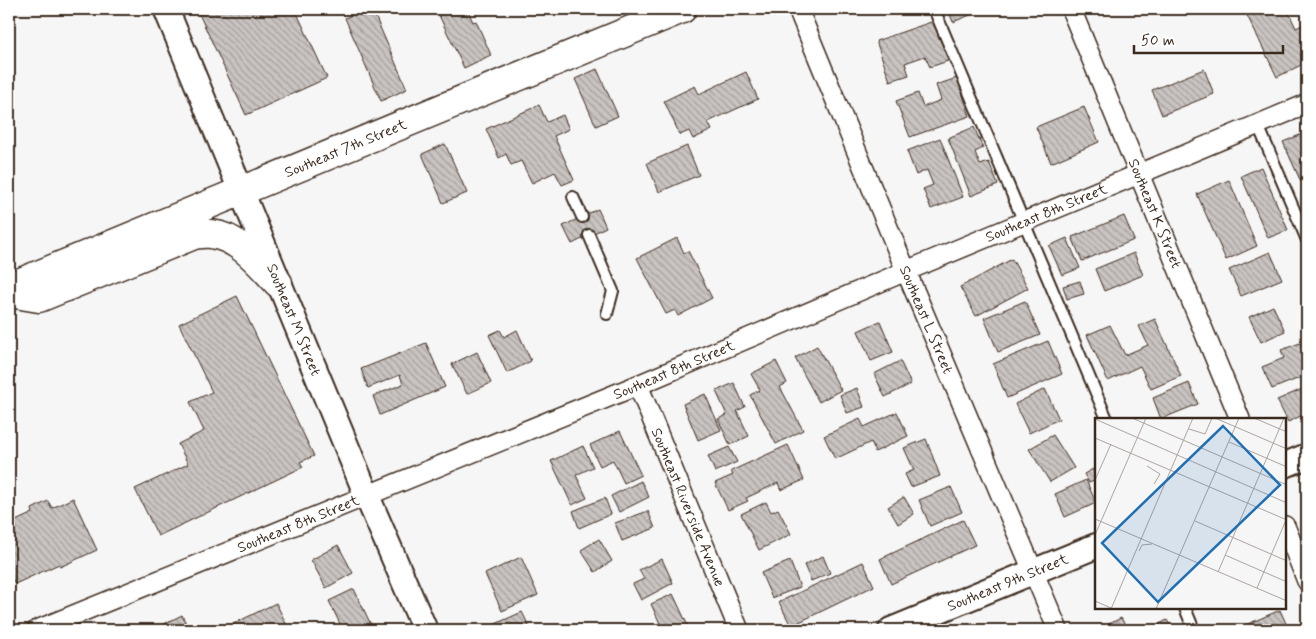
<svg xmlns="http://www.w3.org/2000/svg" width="1316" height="639" font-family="Mynerve,sans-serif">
<defs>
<pattern id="building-back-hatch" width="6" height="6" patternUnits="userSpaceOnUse" patternTransform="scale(1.25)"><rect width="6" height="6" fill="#c9c3c1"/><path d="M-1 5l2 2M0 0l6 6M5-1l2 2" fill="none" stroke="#a49f9c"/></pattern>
</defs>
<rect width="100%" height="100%" fill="#f7f6f6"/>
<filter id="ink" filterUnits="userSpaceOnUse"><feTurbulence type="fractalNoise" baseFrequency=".02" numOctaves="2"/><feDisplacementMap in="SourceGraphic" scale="10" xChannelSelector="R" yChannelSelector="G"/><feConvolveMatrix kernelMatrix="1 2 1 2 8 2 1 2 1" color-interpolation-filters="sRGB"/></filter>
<g filter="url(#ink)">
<g fill="url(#building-back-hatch)" stroke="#3b2a1e">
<path d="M211,9h84l32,69 -81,37 -47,-101z"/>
<path d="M366,9h6l35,80 -26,12 -36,-83z"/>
<path d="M436,9h31l6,13 3,-1 15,34 -27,13z"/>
<path d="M948,9h37l-32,13z"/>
<path d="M1244,9h43l9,19 11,-5v39l-30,15z"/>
<path d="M934,21l14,40 -18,6 -5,-11 -20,7 4,12 -19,6 -14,-40z"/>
<path d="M597,69l21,47 -22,10 -21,-47z"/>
<path d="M1204,69l10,25 -52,21 -10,-25z"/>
<path d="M746,72l12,27 -50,23 4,8 -19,9 -4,-8 -9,4 -16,-34 31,-15 4,8z"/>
<path d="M957,78l13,38 -60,21 -14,-36 22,-8 5,14 18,-7 -5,-15z"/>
<path d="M539,105l8,17 16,-7 6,14 -15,7 20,44 -12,5 -7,-13 -23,11 -11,-22 -10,4 -5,-11 -7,4 -13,-29z"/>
<path d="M1084,107l15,35 -48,21 -15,-36z"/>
<path d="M974,127l9,21 -8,4 5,13 9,-3 9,23 -27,11 -23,-58z"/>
<path d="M1307,132v47l-6,3 -18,-40z"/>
<path d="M940,138l23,59 -32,12 -8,-20 10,-4 -6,-15 -11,5 -9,-24z"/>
<path d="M445,144l22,49 -24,10 -21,-49z"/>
<path d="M687,146l12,29 -40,17 -12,-29z"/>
<path d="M1261,167l27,63 -20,8 -27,-62z"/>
<path d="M1229,180l28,66 -31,14 -29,-66z"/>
<path d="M598,209l8,18 -34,17 -9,-18z"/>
<path d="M1124,216l10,24 -52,21 -10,-24z"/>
<path d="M677,238l7,15 4,-2 24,47 -34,18 -3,-6 -9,4 -29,-56z"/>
<path d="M1067,238l13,30 -18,7 -13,-29z"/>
<path d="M1270,252l12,27 -41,17 -12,-26z"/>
<path d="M1134,253l9,22 -39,16 -9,-22z"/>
<path d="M1012,259l16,29 -52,28 -16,-29z"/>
<path d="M1080,281l4,13 -17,5 -4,-13z"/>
<path d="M237,296l77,160 -14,6 3,5 -145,69 -23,-47 53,-25 -10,-20 26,-13 -14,-29 22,-10 -33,-68z"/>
<path d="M1025,301l15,34 -42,17 -14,-34z"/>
<path d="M1273,306l12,25 -24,11 -12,-25z"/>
<path d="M1155,319l26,57 -30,13 -11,-23 -32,15 -21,-46 23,-10 15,30 23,-10 -9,-19z"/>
<path d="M880,321l13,31 -22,9 -13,-30z"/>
<path d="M500,330l4,7 13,-7 14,31 -24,12 -18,-38z"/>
<path d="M1048,341l14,33 -55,24 -14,-34z"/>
<path d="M426,343l19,44 -65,28 -7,-19 30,-12 -3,-9 -32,13 -7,-19z"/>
<path d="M1300,343l7,18v14l-35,14 -10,-22 22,-9 -3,-8z"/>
<path d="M817,346l24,44 -22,12 -24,-44z"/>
<path d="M477,352l14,31 -24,11 -15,-30z"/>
<path d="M776,361l11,22 -7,4 23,43 -27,14 -26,-49 10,-5 -9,-16z"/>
<path d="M900,361l11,23 -26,13 -11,-23z"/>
<path d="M734,383l11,24 -8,4 12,25 -19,9 -12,-26 9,-4 -11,-24z"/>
<path d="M1189,383l9,21 -37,15 -8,-21z"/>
<path d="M1307,387v26l-19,9 -11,-22z"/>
<path d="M857,388l7,19 -17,6 -7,-18z"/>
<path d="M1045,389l14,30 -30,14 -14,-29z"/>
<path d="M705,394l16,36 -23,10 -15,-36z"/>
<path d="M897,412l11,24 -33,16 -4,-10 -36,17 -11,-23 36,-17 4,8z"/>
<path d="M620,431l21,44 -17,8 -11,-23 -13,6 -10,-21z"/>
<path d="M1053,435l21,33 -24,14 -21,-33z"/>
<path d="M926,439l14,37 -29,11 -6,-13 9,-4 -10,-22z"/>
<path d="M788,445l16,35 -23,10 -3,-7 -32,15 2,3 -20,9 -13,-27 18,-8 -2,-4z"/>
<path d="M583,446l10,21 -17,8 11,23 -15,7 -21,-44z"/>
<path d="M729,447l8,15 -22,10 -7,-16z"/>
<path d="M1093,469l3,11 -7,3 -5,-9z"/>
<path d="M1086,480l10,23 -31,14 -10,-23z"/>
<path d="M641,481l8,16 -30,15 -8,-16z"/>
<path d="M951,487l11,25 -32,14 -11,-26z"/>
<path d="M904,497l10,17 -16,10 -10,-17z"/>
<path d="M73,498l24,52 -37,17 -1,-3 -44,20 -6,-12v-48l24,-11 -1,-4 16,-8 4,7z"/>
<path d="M605,498l6,16 -32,14 -6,-17z"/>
<path d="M766,502l5,10 7,-3 13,25 -32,16 -18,-36z"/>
<path d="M648,511l7,17 -33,13 -7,-18z"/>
<path d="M963,520l12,25 -84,39 -11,-25z"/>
<path d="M599,539l13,22 -17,11 -14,-22z"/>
<path d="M338,545l15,28 -27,15 -15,-28z"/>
<path d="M823,556l7,17 -19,8 -7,-16z"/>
<path d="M521,557l17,38 -36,16 -17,-37z"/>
<path d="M662,559l11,24 -32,17 -8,-16 11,-5 -5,-9z"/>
<path d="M790,561l10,26 -28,11 -11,-25z"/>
<path d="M863,562l11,24 -83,40 -12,-24z"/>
<path d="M354,589l19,40 -3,1h-38l9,-4 -12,-25z"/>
<path d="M673,594l15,32 -10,4h-15l-12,-26z"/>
<path d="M276,603l13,27h-60l-2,-3z"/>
<path d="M1280,610l9,20h-47l-1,-3z"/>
<path d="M522,612l9,18h-49z"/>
<path d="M182,615l7,15h-29l-2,-3z"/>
<path d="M1121,618l7,12h-31z"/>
<path d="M1167,620l6,10h-20l-1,-2z"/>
</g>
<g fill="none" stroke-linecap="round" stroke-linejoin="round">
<defs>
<g id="service">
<path d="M934,9l173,410"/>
<path d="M1258,125l49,115"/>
<path d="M573,197l9,20"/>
<path d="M589,235l24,56 -6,23"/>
<path d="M1185,608l9,22"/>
</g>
<g id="minor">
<path id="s1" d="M798,9l108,262 152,359"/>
<path id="s2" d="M1071,9l169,410"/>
<path id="s3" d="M638,385l101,245"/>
<path d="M1285,526l22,55"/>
<path id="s4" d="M37,630l601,-245 268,-114 401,-167"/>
</g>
<g id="tertiary">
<path id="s5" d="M166,9l201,487 58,134"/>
<path d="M1285,465l22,-9"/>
<path id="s6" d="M891,630l205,-84"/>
</g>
<g id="trunk">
<path id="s7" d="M9,287l673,-278"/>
<path d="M9,293l30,5 155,-63c6,-1 11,-2 17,-1 28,3 49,30 67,49"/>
</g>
</defs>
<use href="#service" stroke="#3b2a1e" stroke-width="14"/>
<use href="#minor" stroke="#3b2a1e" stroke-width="22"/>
<use href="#tertiary" stroke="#3b2a1e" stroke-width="28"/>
<use href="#trunk" stroke="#3b2a1e" stroke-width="31"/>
<use href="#service" stroke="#fff" stroke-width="10"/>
<use href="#minor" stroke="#fff" stroke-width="19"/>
<use href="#tertiary" stroke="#fff" stroke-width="24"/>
<use href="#trunk" stroke="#fff" stroke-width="28"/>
</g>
</g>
<g text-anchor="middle" stroke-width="4.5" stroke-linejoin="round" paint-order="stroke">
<g font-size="15" fill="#3b2a1e" stroke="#fff">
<text dy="5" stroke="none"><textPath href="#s7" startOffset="364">Southeast 7th Street</textPath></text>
<text dy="5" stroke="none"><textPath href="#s4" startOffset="1092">Southeast 8th Street</textPath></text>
<text dy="5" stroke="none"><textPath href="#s2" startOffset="221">Southeast K Street</textPath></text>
<text dy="5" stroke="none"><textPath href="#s5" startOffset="336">Southeast M Street</textPath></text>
<text dy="5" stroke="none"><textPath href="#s1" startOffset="336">Southeast L Street</textPath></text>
<text dy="5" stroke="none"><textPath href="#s4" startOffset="688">Southeast 8th Street</textPath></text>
<text dy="5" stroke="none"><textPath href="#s3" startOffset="132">Southeast Riverside Avenue</textPath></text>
<text dy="5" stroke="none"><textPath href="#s4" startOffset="282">Southeast 8th Street</textPath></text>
<text dy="5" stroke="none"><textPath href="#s6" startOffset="126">Southeast 9th Street</textPath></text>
</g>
</g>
<g transform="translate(1095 418)">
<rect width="191" height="191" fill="#f7f6f6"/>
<path fill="none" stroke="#aca4a0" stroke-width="1" d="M37,0l155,67M120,0l72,31M159,0l33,14M0,1l192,84M94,11l16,5 7,-16M0,20l192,82M134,24l58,25M52,48l13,8 -6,10M0,62l16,-36M0,101l192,82M100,103l92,40M0,117l51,-117M44,133l3,-6 10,-1M130,137l62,27M123,154l66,-154M162,170l29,-68M0,183l16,7M16,191l82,-191M61,191l83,-191"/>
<path fill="#1f6fb2" fill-opacity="0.15" stroke="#1f6fb2" stroke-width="2.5" d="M128,8l57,59 -122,117 -56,-59z"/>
<rect width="191" height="191" fill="none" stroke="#3b2a1e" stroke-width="2.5"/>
</g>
<rect width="1316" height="639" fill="none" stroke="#fff" stroke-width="30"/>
<rect x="15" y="15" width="1286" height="609" fill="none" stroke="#3b2a1e" stroke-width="2" filter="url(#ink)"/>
<path d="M1134 45v8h149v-8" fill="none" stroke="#3b2a1e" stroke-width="2.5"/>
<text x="1141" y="45" font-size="15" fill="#3b2a1e" stroke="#ffffff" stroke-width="4" paint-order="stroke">50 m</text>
</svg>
